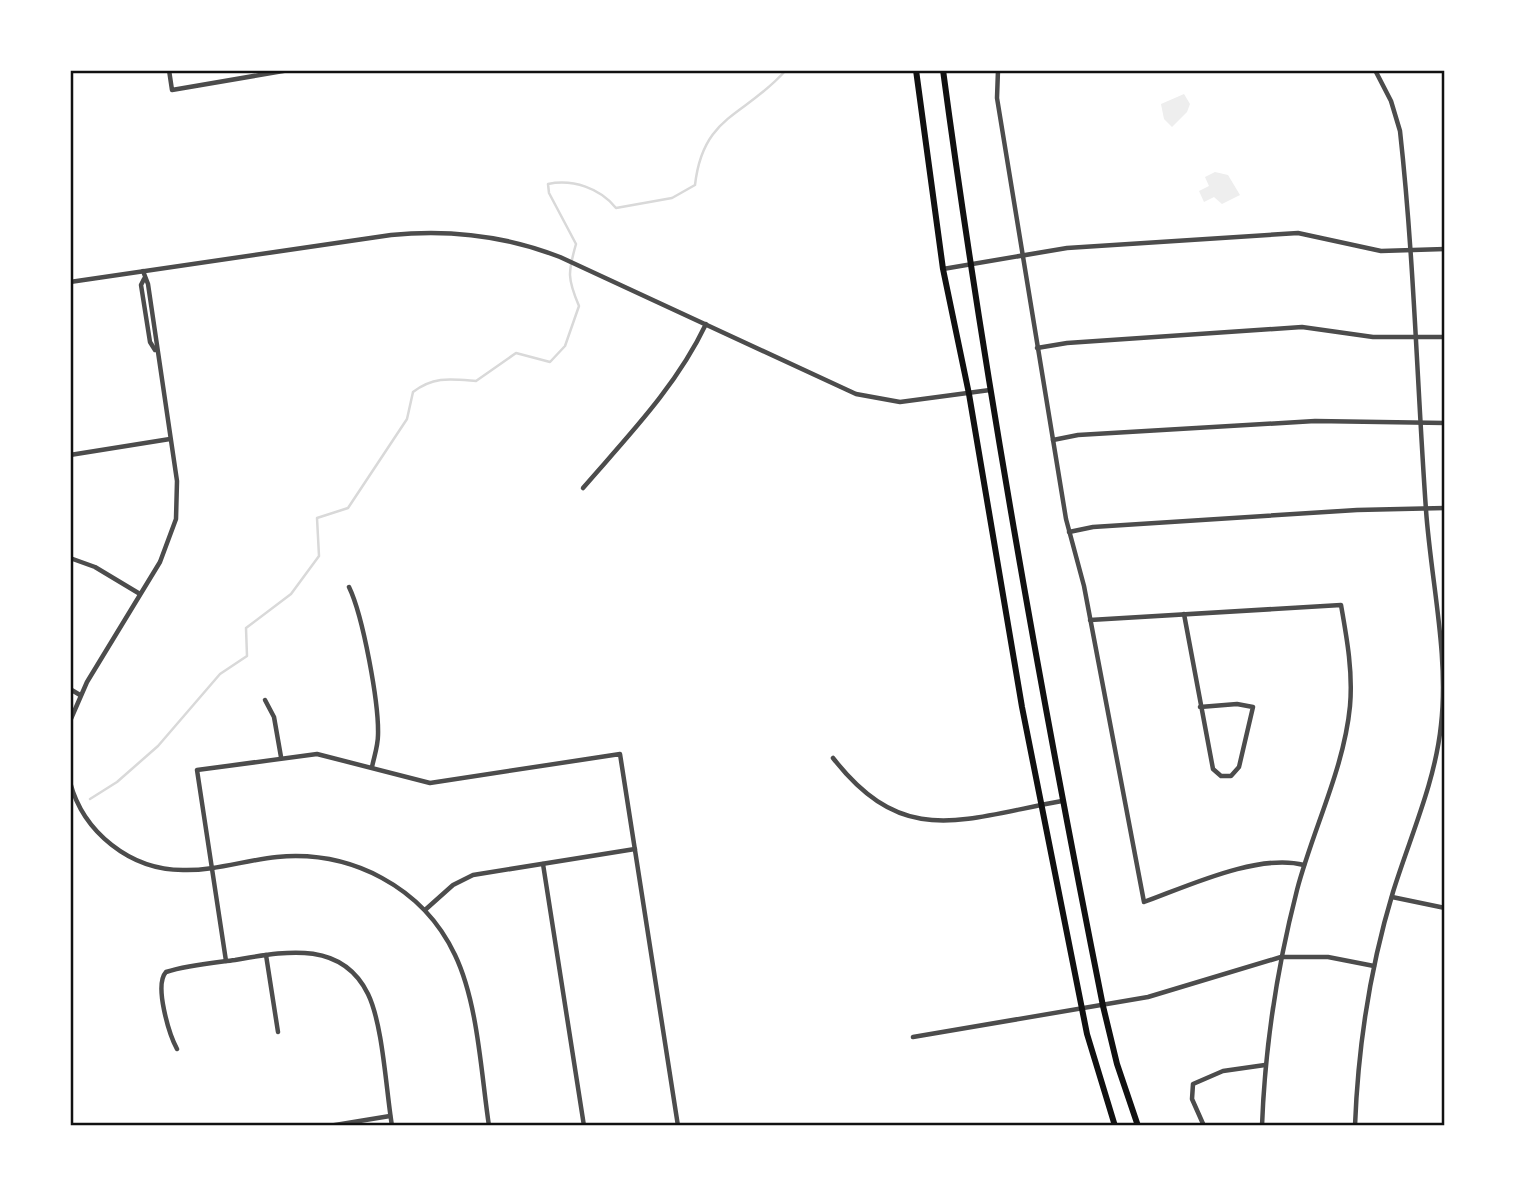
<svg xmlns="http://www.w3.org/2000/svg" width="1515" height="1196" font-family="Overpass,sans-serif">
<rect width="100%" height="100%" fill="#fff"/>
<g fill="#eee">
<path d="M1184,94l6,10 -3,8 -15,15 -8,-8 -3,-15z"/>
<path d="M1215,172l13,3 12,20 -18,9 -8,-7 -10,5 -5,-11 10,-5 -4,-9z"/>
</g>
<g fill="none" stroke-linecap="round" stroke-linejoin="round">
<path stroke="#d9d9d9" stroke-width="2.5" d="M90,799l27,-17 41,-36 62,-72 27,-18 -1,-28 45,-34 28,-38 -2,-38 31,-10 59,-89 6,-27c21,-16 38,-13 63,-11l40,-28 34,9 15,-16 14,-40c-12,-28 -11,-34 -3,-62l-27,-51 -1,-9c25,-5 52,4 68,24l56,-10 23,-13c8,-71 50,-68 91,-115"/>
<g stroke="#4c4c4c" stroke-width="4.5">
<path d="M169,70l3,20 117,-20"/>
<path d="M998,70l-1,28 69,421 18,67 60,316c44,-16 114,-49 160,-37"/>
<path d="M943,269l124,-21 231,-15 83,18 64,-2"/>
<path d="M144,279l-3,6 9,57 5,8"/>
<path d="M70,282l321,-47c58,-6 115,1 169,22l296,137 44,8 90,-12"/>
<path d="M1037,348l30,-5 235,-16 71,10h72"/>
<path d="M1053,440l25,-5 237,-14 130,2"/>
<path d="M70,455l100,-16"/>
<path d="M583,488c45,-52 93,-101 123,-164"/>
<path d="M1069,532l24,-5 264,-17 88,-2"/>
<path d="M70,558l25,9 45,27"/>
<path d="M349,587c14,29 30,116 29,148 0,11 -4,22 -6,32"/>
<path d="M1184,614l29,155 8,7h10l8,-9 14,-60 -16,-3 -37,3"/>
<path d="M1090,620l251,-15c6,34 12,67 9,101 -6,63 -37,123 -53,184 -20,78 -32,155 -35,236"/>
<path d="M70,689l10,6"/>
<path d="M265,700l9,17 7,40"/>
<path d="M70,721l17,-39 73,-120 16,-43 1,-38 -29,-197 -5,-13"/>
<path d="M833,758c71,91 129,61 229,43"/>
<path d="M70,782c13,50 60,88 113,88 31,1 63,-10 94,-13 74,-7 146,30 178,98 23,48 26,118 34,171"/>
<path d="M543,864l41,262"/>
<path d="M1392,897l53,11"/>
<path d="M425,910l28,-25 20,-10 162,-26"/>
<path d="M266,955l12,77"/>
<path d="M226,961l-29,-191 120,-16 113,29 190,-29 58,372"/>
<path d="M913,1037l235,-40 133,-40h47l46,9"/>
<path d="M177,1049c-8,-15 -23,-64 -11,-77 22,-7 46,-9 69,-12 48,-8 106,-21 133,34 15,31 18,96 24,132"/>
<path d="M329,1126l61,-10"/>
<path d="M1204,1126l-12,-27 1,-15 30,-13 42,-6"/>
<path d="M1355,1126c3,-79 15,-158 38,-234 17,-55 42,-109 48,-167 8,-70 -10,-144 -15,-215 -9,-126 -12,-253 -26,-379l-9,-30 -16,-31"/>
</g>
<g stroke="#111" stroke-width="6">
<path d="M916,70l27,199 26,125 53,313 65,327 28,92"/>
<path d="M943,70c42,314 98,625 160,936l14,58 21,62"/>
</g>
</g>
<rect width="1515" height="1196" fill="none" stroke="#ffffff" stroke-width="144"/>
<rect x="72" y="72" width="1371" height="1052" fill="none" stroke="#111" stroke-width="2.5"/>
</svg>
